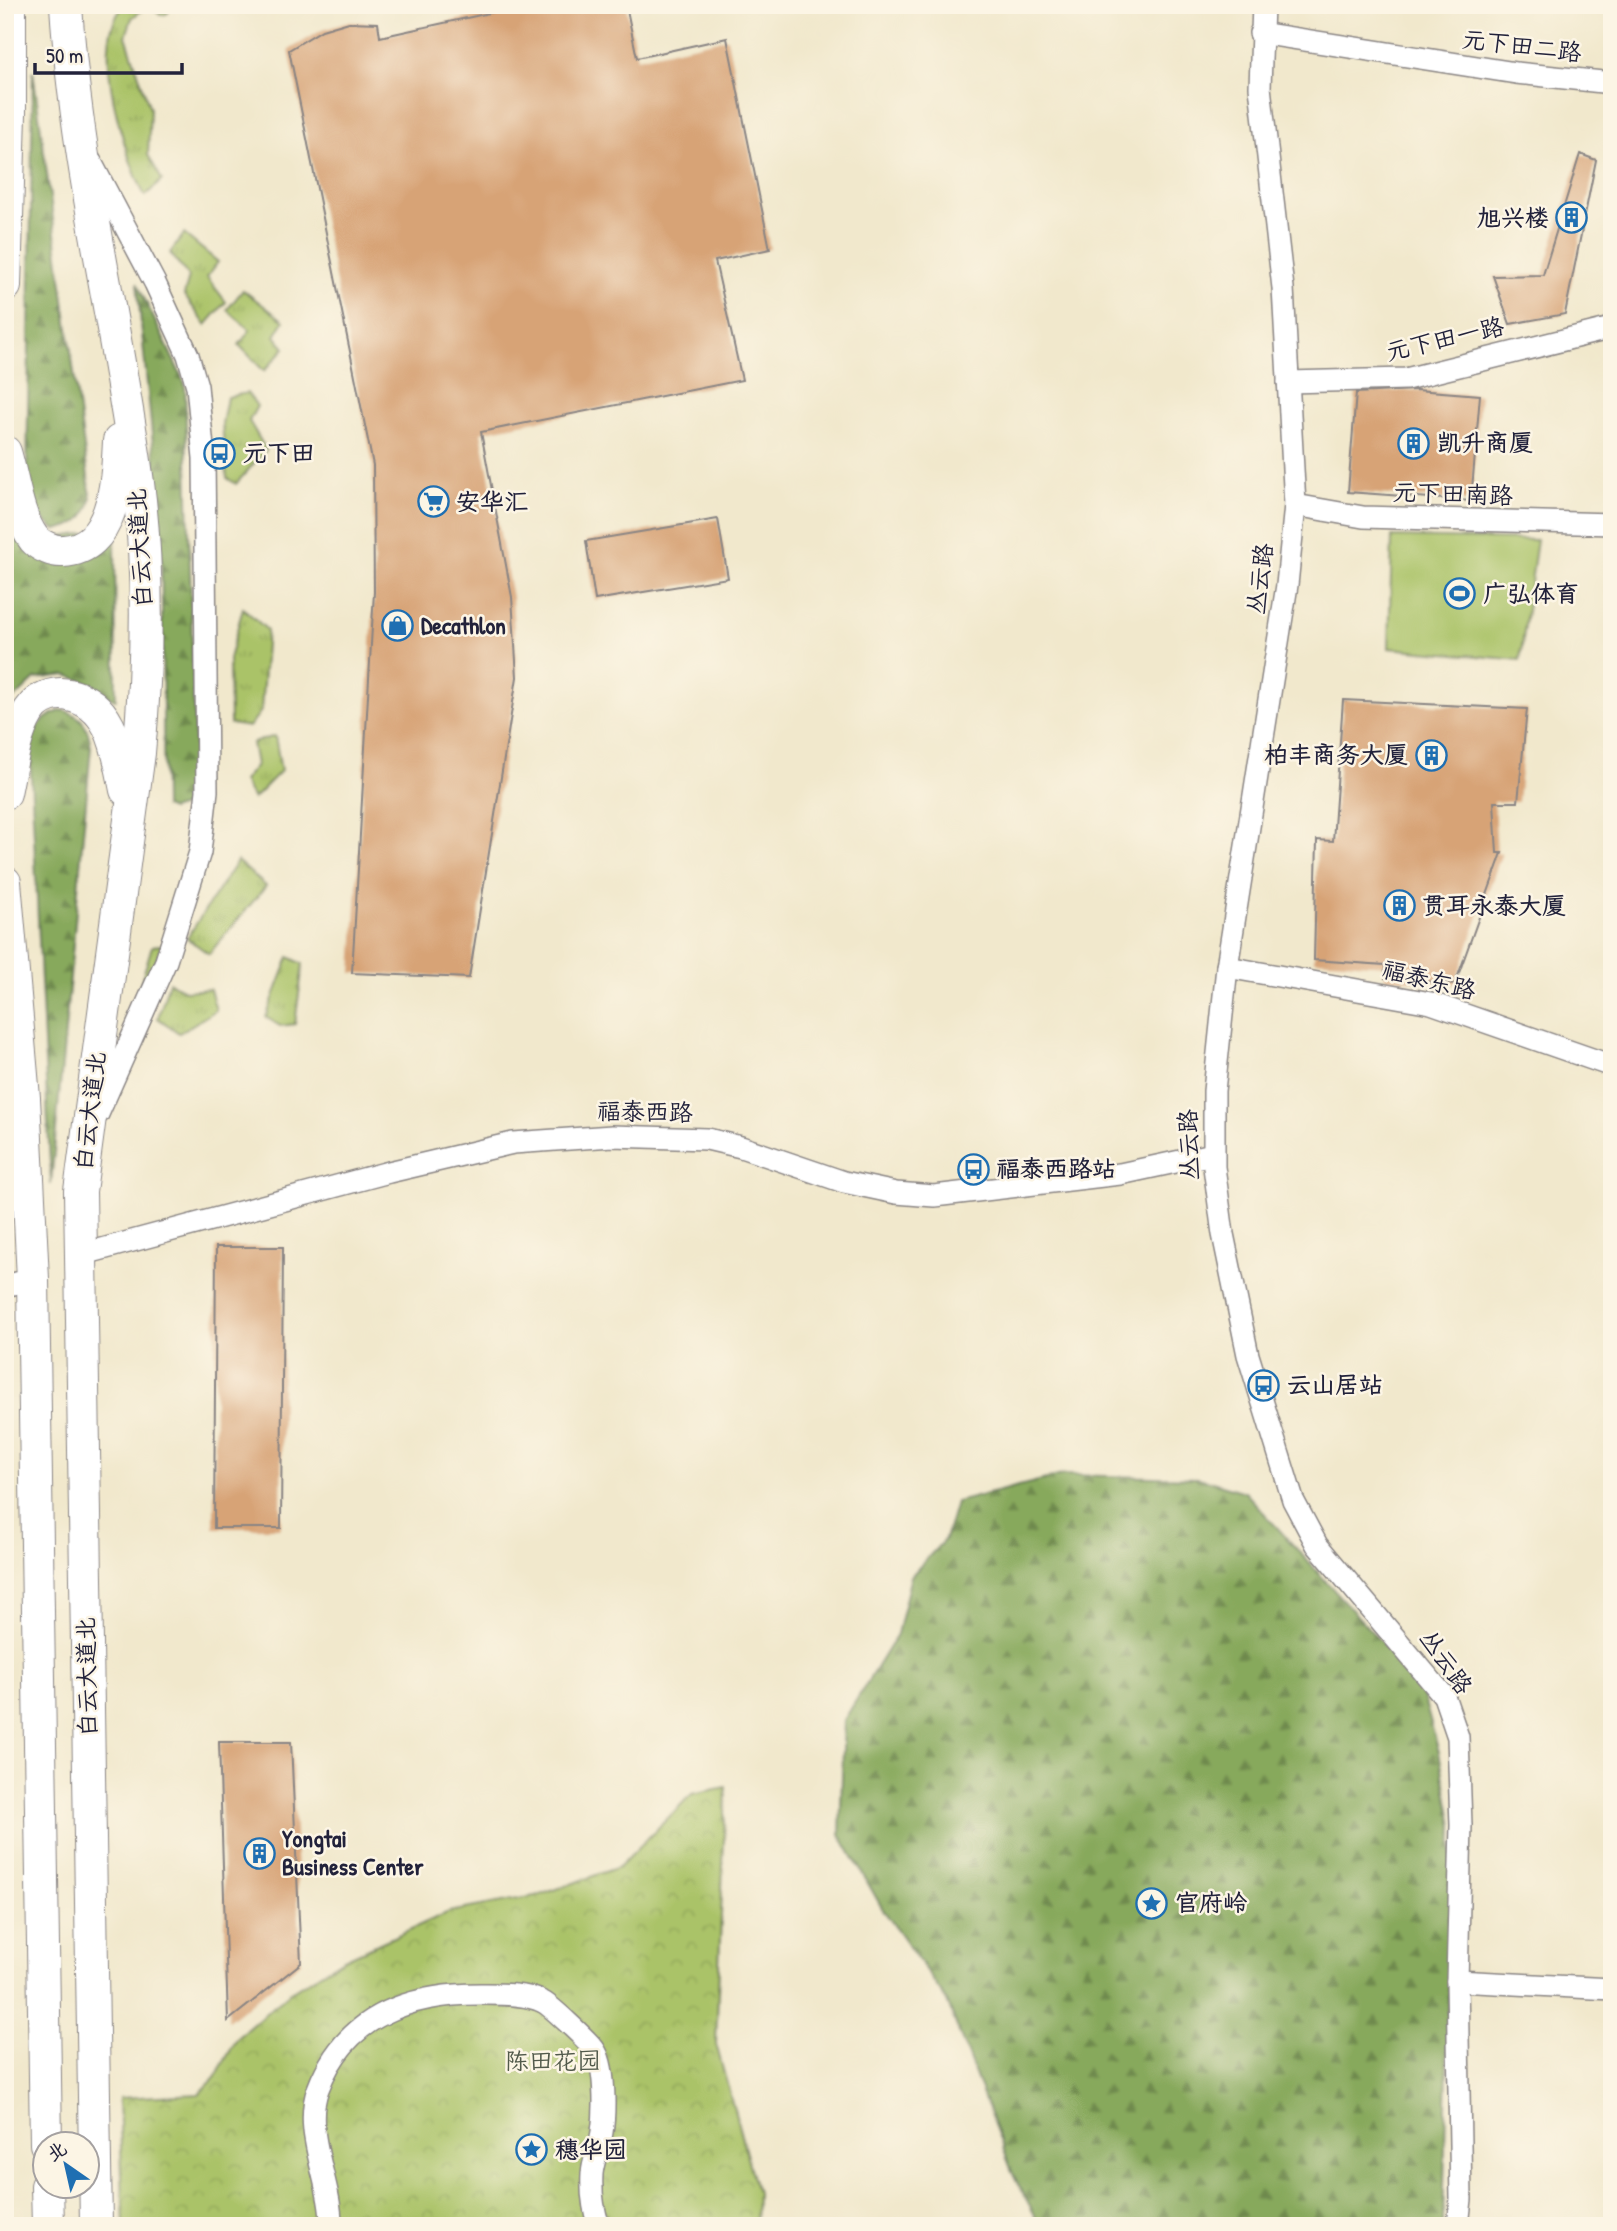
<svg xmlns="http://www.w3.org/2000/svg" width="1617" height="2231" font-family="'Patrick Hand','LXGW WenKai TC',sans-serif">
<defs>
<pattern id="grass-tufts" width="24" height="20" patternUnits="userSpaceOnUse" patternTransform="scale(1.75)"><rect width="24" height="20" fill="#aac368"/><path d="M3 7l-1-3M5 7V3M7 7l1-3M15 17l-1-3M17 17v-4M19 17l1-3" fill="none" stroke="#92a75b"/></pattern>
<pattern id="forest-firs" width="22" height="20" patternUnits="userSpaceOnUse" patternTransform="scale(1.75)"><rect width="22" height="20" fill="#87a95c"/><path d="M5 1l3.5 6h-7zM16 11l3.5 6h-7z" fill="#6e894d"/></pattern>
<pattern id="park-crowns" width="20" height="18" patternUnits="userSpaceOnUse" patternTransform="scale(1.75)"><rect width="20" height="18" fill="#aac368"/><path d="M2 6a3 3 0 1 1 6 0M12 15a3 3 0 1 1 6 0" fill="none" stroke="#92a75b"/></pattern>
</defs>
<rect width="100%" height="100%" fill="#fcf5e5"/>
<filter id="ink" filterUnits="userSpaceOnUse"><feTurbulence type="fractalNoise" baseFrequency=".0143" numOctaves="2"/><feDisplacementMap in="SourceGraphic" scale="14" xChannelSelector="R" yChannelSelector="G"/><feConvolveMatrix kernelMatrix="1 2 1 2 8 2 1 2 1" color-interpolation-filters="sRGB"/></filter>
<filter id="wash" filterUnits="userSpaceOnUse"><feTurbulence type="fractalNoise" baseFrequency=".00686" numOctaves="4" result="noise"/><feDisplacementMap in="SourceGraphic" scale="28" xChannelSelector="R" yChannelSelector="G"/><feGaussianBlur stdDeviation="1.57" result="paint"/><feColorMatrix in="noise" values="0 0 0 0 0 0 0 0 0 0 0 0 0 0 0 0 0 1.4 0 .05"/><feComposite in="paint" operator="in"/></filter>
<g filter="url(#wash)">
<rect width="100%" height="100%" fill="#f1e8cc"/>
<g fill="url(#grass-tufts)" stroke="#667252" stroke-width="2">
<path d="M125,5l46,1 -3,7 -5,2 -7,-3 1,-6h-10l-15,12 -6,18 24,73 -2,46 14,25 -17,16c-20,-40 -58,-155 -20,-191z"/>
<path d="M184,234l34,28 -11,15 19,25 -20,23 -22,-30 5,-18 -19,-24z"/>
<path d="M243,290l41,31 -9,15 10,12 -21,23 -25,-26 11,-15 -23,-20z"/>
<path d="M247,393l10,13 -8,15 17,29 -30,34 -9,-6 -5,-54 5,-27z"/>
<path d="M243,608l24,22 -6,81 -12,16 -19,-3 -1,-65z"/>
<path d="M275,736l6,35 -28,28 -10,-18 13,-16 -4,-22z"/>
<path d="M237,861l29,25 -57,68 -22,-16z"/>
<path d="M162,945l-38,94 28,-93z"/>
<path d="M289,957l14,7 -8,60 -15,2 -14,-9z"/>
<path d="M169,982l17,9 24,-2 6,21 -37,23 -21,-15z"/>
</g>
<g fill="url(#forest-firs)" stroke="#54664c" stroke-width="2">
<path d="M33,71l58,428c-5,21 -15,27 -36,31l-25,-23 -3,-26z"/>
<path d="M137,283l48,101 11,406 -2,13 -23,7 -7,-3 -3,-282z"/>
<path d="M8,527h6l6,16 95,-14 1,170 -6,-1 -17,-14 -27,-9 -31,4 -20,19h-7z"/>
<path d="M62,710c21,5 26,16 29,37l-40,438 -21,-429c3,-26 6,-36 32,-46z"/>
<path d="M1062,1475l137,3 46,14 175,193 19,67 14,74 -10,400h-408l2,-7 -24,-45 -66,-173 -65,-93 -42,-74 4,-114 53,-86 14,-58 34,-37 11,-37z"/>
</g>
<path fill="url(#park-crowns)" stroke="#667252" stroke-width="2" d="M726,1787l-10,257 41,149 -1,33h-632l-5,-128 80,-4 16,-16 23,-41 51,-44 53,-33 107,-48 91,-17 79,-28 73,-73z"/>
<path fill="#aac368" stroke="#667252" stroke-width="2" d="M1392,537l145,3 -17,120 -131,-12z"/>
<g id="blocks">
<g fill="#d7a376">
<path d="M526,5h71l1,4 28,-4 11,53 90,-20 43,211 -55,12 27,119 -261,52 31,165 5,80 -48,301 -117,-5 22,-381 -1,-127 -84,-415 33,-20 27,-8 29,1 2,14z"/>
<path d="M1580,154l16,6 -31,154 -55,10 -17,-48 50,-1z"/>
<path d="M1416,390l64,5 -9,106 -123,-9 8,-99z"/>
<path d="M718,519l10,59 -133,22 -9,-59z"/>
<path d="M1343,700l184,9 -9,93h-24l3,51h5l-47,131 -70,-6v-13l-71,-5 3,-120 16,1z"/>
<path d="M216,1247h67l-2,281h-67z"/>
<path d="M219,1742h72l10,221 -73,58z"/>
</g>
</g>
</g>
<g filter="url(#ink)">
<use href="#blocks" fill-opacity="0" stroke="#8a8584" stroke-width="2"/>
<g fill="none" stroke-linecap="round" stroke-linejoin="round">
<defs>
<g id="minor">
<path d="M1263,5l-3,82 23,201 12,217 -8,80 -60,382 -13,124v76l9,67 25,121 45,145 24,45 127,151 14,41 3,88 -4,156 4,218 -3,27"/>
<path d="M1260,33l256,40 96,10"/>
<path d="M91,162l64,121 33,72 9,31 7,72 1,92 2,241 -7,61 -34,109 -68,153"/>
<path d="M1288,382l118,-3 206,-51"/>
<path d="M1295,505l68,12 249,7"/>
<path d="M1227,967l204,36 181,63"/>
<path d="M80,1255l309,-83 124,-29 99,-7 95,3 34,8 103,35 52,11 38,3 186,-22 93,-20"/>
<path d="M5,1286l28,-7"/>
<path d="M1457,1981l155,8"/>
<path d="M331,2226c1,-44 -29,-93 -13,-137 28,-75 94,-96 167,-95 17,0 43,0 58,8 7,3 45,39 51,47 12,16 11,64 8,83 -2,14 -9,28 -10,42 -1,18 1,35 7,52"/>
</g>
<g id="highway">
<path d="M66,5c10,162 51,318 72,478 11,86 9,183 1,270l-59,438 16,1035"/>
<path d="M5,286l5,-172v-109"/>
<path d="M5,452c8,26 12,65 29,87 6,7 20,13 29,12 52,-2 54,-72 56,-110"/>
<path d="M5,793c6,-27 10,-67 29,-88 9,-9 23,-13 35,-10 44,9 49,57 57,95"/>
<path d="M5,882l19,216 9,181 13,865"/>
<path d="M47,2186l1,40"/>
</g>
</defs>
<use href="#minor" stroke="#8a8584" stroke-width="24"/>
<use href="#highway" stroke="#8a8584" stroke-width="34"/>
<use href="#minor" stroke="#fff" stroke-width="21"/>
<use href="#highway" stroke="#fff" stroke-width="32"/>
</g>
</g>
<defs>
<symbol id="building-ring" viewBox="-11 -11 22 22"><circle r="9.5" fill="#fcf5e5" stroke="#1f6fb2" stroke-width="1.5"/><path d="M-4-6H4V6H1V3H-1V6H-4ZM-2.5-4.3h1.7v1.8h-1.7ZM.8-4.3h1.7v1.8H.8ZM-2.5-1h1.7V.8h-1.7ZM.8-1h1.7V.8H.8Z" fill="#1f6fb2"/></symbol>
<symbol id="bus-ring" viewBox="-11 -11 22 22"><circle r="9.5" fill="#fcf5e5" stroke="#1f6fb2" stroke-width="1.5"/><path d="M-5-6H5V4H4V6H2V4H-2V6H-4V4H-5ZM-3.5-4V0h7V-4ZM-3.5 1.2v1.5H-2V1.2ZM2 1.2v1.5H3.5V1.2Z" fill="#1f6fb2"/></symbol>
<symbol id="supermarket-ring" viewBox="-11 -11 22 22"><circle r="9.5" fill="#fcf5e5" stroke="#1f6fb2" stroke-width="1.5"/><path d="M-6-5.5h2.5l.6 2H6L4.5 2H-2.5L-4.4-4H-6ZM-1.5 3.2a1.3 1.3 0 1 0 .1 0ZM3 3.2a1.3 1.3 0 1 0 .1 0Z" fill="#1f6fb2"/></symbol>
<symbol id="stadium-ring" viewBox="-11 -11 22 22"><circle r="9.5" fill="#fcf5e5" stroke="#1f6fb2" stroke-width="1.5"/><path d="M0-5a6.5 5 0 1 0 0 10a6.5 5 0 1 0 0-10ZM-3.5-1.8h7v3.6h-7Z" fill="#1f6fb2"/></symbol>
<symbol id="shop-ring" viewBox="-11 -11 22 22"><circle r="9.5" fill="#fcf5e5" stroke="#1f6fb2" stroke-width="1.5"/><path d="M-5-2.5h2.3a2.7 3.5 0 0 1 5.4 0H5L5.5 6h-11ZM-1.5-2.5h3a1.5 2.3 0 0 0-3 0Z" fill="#1f6fb2"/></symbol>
<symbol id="sight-ring" viewBox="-11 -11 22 22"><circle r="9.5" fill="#fcf5e5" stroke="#1f6fb2" stroke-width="1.5"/><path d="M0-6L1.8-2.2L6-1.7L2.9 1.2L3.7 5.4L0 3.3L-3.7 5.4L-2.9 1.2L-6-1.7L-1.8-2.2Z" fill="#1f6fb2"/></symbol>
</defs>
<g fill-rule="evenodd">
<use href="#building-ring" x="1554" y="200" width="35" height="35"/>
<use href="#building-ring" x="1396" y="426" width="35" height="35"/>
<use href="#bus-ring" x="202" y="436" width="35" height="35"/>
<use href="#supermarket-ring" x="416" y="484" width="35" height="35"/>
<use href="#stadium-ring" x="1442" y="576" width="35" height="35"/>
<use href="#shop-ring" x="380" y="608" width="35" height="35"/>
<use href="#building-ring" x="1414" y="738" width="35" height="35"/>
<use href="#building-ring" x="1382" y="888" width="35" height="35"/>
<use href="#bus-ring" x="956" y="1152" width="35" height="35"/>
<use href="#bus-ring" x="1246" y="1368" width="35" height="35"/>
<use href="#building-ring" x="242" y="1836" width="35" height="35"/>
<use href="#sight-ring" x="1134" y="1886" width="35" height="35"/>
<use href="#sight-ring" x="514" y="2132" width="35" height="35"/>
</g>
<g text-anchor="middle" stroke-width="5" stroke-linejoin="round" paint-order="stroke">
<g font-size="24" fill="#22223b" stroke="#fcf5e5">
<text transform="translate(1522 46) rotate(7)" y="8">元下田二路</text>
<text transform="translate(1445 339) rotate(-13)" y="8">元下田一路</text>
<text transform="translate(1453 494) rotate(2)" y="8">元下田南路</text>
<text transform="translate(140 548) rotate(-93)" y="8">白云大道北</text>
<text transform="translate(1260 579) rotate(-83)" y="8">丛云路</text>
<text transform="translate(1429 980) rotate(14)" y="8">福泰东路</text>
<text transform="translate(90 1111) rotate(-83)" y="8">白云大道北</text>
<text transform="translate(645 1112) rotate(1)" y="8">福泰西路</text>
<text transform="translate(1189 1145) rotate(-92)" y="8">丛云路</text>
<text transform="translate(1446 1662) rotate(55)" y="8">丛云路</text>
<text transform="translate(87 1677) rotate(-91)" y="8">白云大道北</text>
</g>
<g font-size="24" font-weight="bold" fill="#22223b" stroke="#fcf5e5" text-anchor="start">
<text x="1549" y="226" text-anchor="end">旭兴楼</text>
<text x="1437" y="451">凯升商厦</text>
<text x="243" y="461">元下田</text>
<text x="456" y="510">安华汇</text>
<text x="1483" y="602">广弘体育</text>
<text x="421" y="634">Decathlon</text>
<text x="1408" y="763" text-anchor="end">柏丰商务大厦</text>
<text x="1422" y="914">贯耳永泰大厦</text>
<text x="996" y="1177">福泰西路站</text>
<text x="1287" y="1393">云山居站</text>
<text x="282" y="1847">Yongtai<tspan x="282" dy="28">Business Center</tspan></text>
<text x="1175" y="1911">官府岭</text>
<text x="555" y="2158">穗华园</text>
</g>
<g font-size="24" fill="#525a4b" stroke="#fcf5e5">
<text x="553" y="2069">陈田花园</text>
</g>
</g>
<rect width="1617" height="2231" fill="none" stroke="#fcf5e5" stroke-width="28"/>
<g transform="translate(66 2165) rotate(326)"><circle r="33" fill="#fcf5e5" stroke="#a5a1a1" stroke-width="2"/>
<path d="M0-5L12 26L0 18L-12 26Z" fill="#1f6fb2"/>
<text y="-10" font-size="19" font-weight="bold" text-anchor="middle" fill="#22223b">北</text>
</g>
<path d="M35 63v10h147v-10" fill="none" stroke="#22223b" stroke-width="3.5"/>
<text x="46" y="63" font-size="21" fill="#22223b" stroke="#fcf5e5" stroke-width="5" paint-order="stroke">50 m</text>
</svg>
